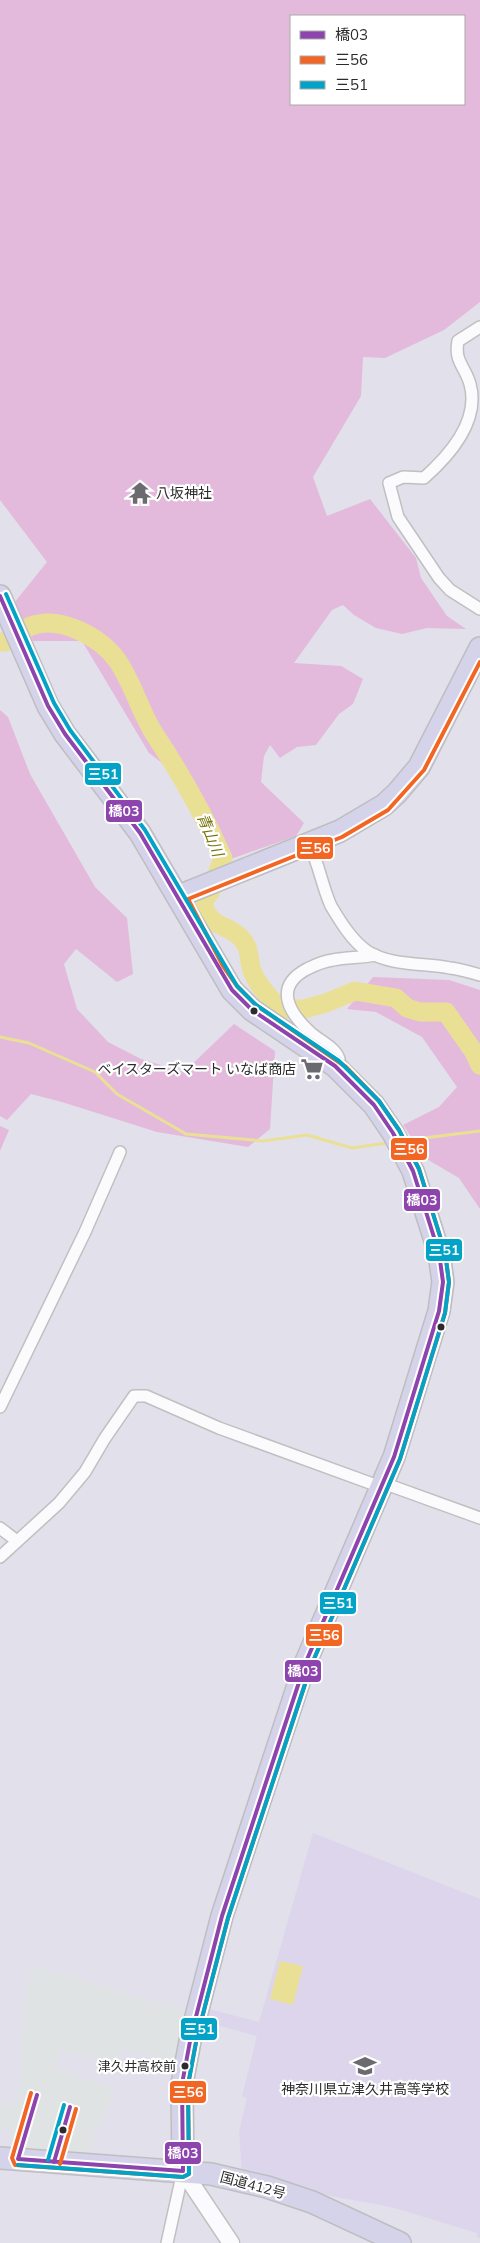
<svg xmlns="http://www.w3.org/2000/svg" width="480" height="2243" font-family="Mulish,'Noto Sans JP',sans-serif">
<rect width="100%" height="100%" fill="#e2e0ea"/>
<path fill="#e0e3e3" d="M38,1967l148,45 -10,51 -53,-15 -4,15 -59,-14 -5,19 60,21 -28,66 -78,-5 4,-20 -13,-2v-25l18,2 6,-88 8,-47z"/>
<path fill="#dcd5ec" d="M313,1833l167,66v339l-3,-1v-4l-86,-26 -65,-12 -55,-19 -29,-6 -3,-38 8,-34 -5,-2 15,-60 -51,-14 3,-13 50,13z"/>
<g fill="#e3badb" fill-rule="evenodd">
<path d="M0,0h480v302l-36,28 -59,28 -22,-1 -2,39 -48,81 14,39 43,-17 46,59 5,20 26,38 19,13 -39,-1 -25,6 -26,-6 -22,-13 -11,-10 -11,5 -38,53 47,3 22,13 -10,25 -14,10 -23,31 -19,2 -17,11 -10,-13 -6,11 -3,26 43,41 -8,13 -68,24 -37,-75 -42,-32 -67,-112h-49l-19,-38 33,-41 -47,-62zM291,16h173v88h-173z"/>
<path d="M0,710l8,7 22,57 65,113 32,31 6,56 -16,8 -41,-33 -12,15 13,45 31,33 33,17 43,13 50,-48 41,27 -5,78 -22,18 -91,-15 -95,-30 -31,-8 -24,26 -7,-4z"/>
<path d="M373,977l76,3 31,10v219l-21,-31 -34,-20 -22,-33 36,-18 18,-20 -35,-50 -46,-25 -29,-3z"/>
<path d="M0,1126l9,4 -9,21z"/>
</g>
<path fill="#eae095" d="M280,1961l23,5 -10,39 -23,-6z"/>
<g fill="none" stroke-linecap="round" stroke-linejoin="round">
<g stroke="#eae095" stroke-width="3">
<path d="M0,1037l29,6 66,29 22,22 69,40 77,7 44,-6 45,13 35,-5"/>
<path d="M408,1140l72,-9"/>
</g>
<path stroke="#eae095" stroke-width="19" d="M0,642h5c8,-5 17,-12 26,-16 29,-11 69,11 86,34 16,23 23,52 38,75 26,39 49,80 68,123l-13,35 -8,9c10,29 22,19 39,36 10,10 7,21 11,33 5,14 18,26 27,38h25l22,-6 29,-12 41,7 11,10 13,4h26l28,40 6,13"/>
<defs>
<g id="street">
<path d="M480,327l-22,14c-4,21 7,25 12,43 10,36 -20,71 -46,94l-21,-1 -14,6 9,34 41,61 11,12 30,19"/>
<path d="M309,844c10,20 13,42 22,62 9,15 21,35 36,45 23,15 57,12 83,17 10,1 20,4 30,7"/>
<path d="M335,1066l4,-7c-3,-11 -19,-18 -28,-26 -22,-20 -38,-46 -4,-64 8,-4 17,-8 26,-9 14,-3 28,-2 42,-5"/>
<path d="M0,1407l85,-175 35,-80"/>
<path d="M383,1483l97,35"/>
<path d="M0,1528l17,13"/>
<path d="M0,1557l59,-54 26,-31 20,-34 29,-42h12l73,32 162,59"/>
<path d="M167,2243l16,-72"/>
</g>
<path id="secondary" d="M183,2171l48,72"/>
<g id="highway">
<path d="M0,596l48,110 17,28 75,99 92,157 20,20 83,56 39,39 19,28 20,38 26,82 4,29 -4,29 -45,146 -89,207 -83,252 -31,120 -9,48 1,87"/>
<path d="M179,896l161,-65 44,-26 13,-12 22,-26 61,-119"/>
<path d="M0,2158l211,16 56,13 45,15 88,41"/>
</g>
</defs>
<use href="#street" stroke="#c0c0c1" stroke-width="14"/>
<use href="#secondary" stroke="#c0c0c1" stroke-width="19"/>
<use href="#highway" stroke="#bebec1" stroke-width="24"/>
<use href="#street" stroke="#fbfafc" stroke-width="11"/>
<use href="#secondary" stroke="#fbfafc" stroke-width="16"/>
<use href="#highway" stroke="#d5d3e9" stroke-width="21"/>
<defs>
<g id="bus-1">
<path d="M0,596l48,110 17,28 75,99 92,157 20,20 83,56 39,39 19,28 20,38 26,82 4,29 -4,29 -45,146 -89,207 -83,252 -31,120 -9,48 1,87 -165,-12 19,-64"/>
<path d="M54,2162l16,-55"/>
</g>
<g id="bus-2">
<path d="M31,2093l-19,65 3,7 168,12 6,-3 -1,-89 9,-48 31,-119 83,-252 89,-207 45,-146 4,-31 -4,-30 -26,-83 -20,-39 -20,-29 -33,-34 -90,-62 -19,-19 -14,-20 -35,-67 154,-62 46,-27 36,-40 56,-108"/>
<path d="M60,2164l16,-55"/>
</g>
<g id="bus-3">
<path d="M6,594l48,109 16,27 75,100 92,156 19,19 83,56 40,40 20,29 20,39 26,83 4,30 -4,31 -45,146 -89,207 -83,252 -31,119 -9,48 1,89 -6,3 -165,-12"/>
<path d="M48,2160l16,-55"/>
</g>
</defs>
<use href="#bus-1" stroke="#fff" stroke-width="8"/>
<use href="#bus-2" stroke="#fff" stroke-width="8"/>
<use href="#bus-3" stroke="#fff" stroke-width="8"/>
<use href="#bus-1" stroke="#8e44ad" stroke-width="4"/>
<use href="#bus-2" stroke="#f26522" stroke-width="4"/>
<use href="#bus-3" stroke="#02a3c6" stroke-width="4"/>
</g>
<defs>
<symbol id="temple-bare" viewBox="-9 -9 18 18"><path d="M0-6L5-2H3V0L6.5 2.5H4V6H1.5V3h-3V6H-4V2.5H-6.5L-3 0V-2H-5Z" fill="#6b6a6e" stroke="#fff" stroke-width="2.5" paint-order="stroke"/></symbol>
<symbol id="supermarket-bare" viewBox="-9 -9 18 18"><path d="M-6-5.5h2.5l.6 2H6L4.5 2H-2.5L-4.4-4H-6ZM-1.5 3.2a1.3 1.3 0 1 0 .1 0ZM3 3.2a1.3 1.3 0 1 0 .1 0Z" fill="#6b6a6e" stroke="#fff" stroke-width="2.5" paint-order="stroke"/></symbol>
<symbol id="school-bare" viewBox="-9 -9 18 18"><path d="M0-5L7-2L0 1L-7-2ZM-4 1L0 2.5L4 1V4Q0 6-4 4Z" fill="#6b6a6e" stroke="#fff" stroke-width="2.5" paint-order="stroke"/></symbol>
</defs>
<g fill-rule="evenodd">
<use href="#temple-bare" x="124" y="477" width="32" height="32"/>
<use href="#supermarket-bare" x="296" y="1053" width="32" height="32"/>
<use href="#school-bare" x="349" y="2050" width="32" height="32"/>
</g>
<g fill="#2b2b2b" stroke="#fff" stroke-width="2">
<circle cx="254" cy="1011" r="4.5"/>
<circle cx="441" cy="1327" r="4.5"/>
<circle cx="185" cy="2066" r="4.5"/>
<circle cx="63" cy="2130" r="4.5"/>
</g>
<g text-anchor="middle" stroke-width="4.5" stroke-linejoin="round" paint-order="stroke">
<g font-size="13" fill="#2b2b2b" stroke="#fff" text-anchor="end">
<text x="176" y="2071">津久井高校前</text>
</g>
<g font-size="14" fill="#2b2b2b" stroke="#fff" text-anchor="start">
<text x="156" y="498">八坂神社</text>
<text x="296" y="1074" text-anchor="end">ベイスターズマート いなば商店</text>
<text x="365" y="2094" text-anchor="middle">神奈川県立津久井高等学校</text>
</g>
<g font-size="14" fill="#2b2b2b" stroke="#fff">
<text transform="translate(253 2185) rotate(15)" y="5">国道412号</text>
</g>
<g font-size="15" font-style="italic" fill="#79760f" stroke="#fff">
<text transform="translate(210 835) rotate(68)" y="5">青山川</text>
</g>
</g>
<g stroke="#fff" stroke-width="2">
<rect x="84" y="762" width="38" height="24" rx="5" fill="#02a3c6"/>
<rect x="105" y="799" width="38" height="24" rx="5" fill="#8e44ad"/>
<rect x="296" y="836" width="38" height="24" rx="5" fill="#f26522"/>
<rect x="390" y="1137" width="38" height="24" rx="5" fill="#f26522"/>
<rect x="403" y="1188" width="38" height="24" rx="5" fill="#8e44ad"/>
<rect x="425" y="1238" width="38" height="24" rx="5" fill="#02a3c6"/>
<rect x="319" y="1591" width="38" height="24" rx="5" fill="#02a3c6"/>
<rect x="305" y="1623" width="38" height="24" rx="5" fill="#f26522"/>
<rect x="284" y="1659" width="38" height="24" rx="5" fill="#8e44ad"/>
<rect x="180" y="2017" width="38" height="24" rx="5" fill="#02a3c6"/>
<rect x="169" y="2080" width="38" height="24" rx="5" fill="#f26522"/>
<rect x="164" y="2141" width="38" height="24" rx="5" fill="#8e44ad"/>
</g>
<g font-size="14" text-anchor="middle" font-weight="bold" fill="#fff">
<text x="103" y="779">三51</text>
<text x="124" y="816">橋03</text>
<text x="315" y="853">三56</text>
<text x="409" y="1154">三56</text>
<text x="422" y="1205">橋03</text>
<text x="444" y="1255">三51</text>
<text x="338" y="1608">三51</text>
<text x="324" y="1640">三56</text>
<text x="303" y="1676">橋03</text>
<text x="199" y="2034">三51</text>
<text x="188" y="2097">三56</text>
<text x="183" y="2158">橋03</text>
</g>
<rect x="290" y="15" width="175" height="90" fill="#ffffff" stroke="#aaaaaa"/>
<rect x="300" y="31" width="25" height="8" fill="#8e44ad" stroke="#aaaaaa"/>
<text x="335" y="40" font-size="15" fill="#2b2b2b">橋03</text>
<rect x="300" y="56" width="25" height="8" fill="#f26522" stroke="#aaaaaa"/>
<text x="335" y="65" font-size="15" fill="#2b2b2b">三56</text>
<rect x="300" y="81" width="25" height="8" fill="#02a3c6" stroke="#aaaaaa"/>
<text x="335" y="90" font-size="15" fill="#2b2b2b">三51</text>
</svg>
